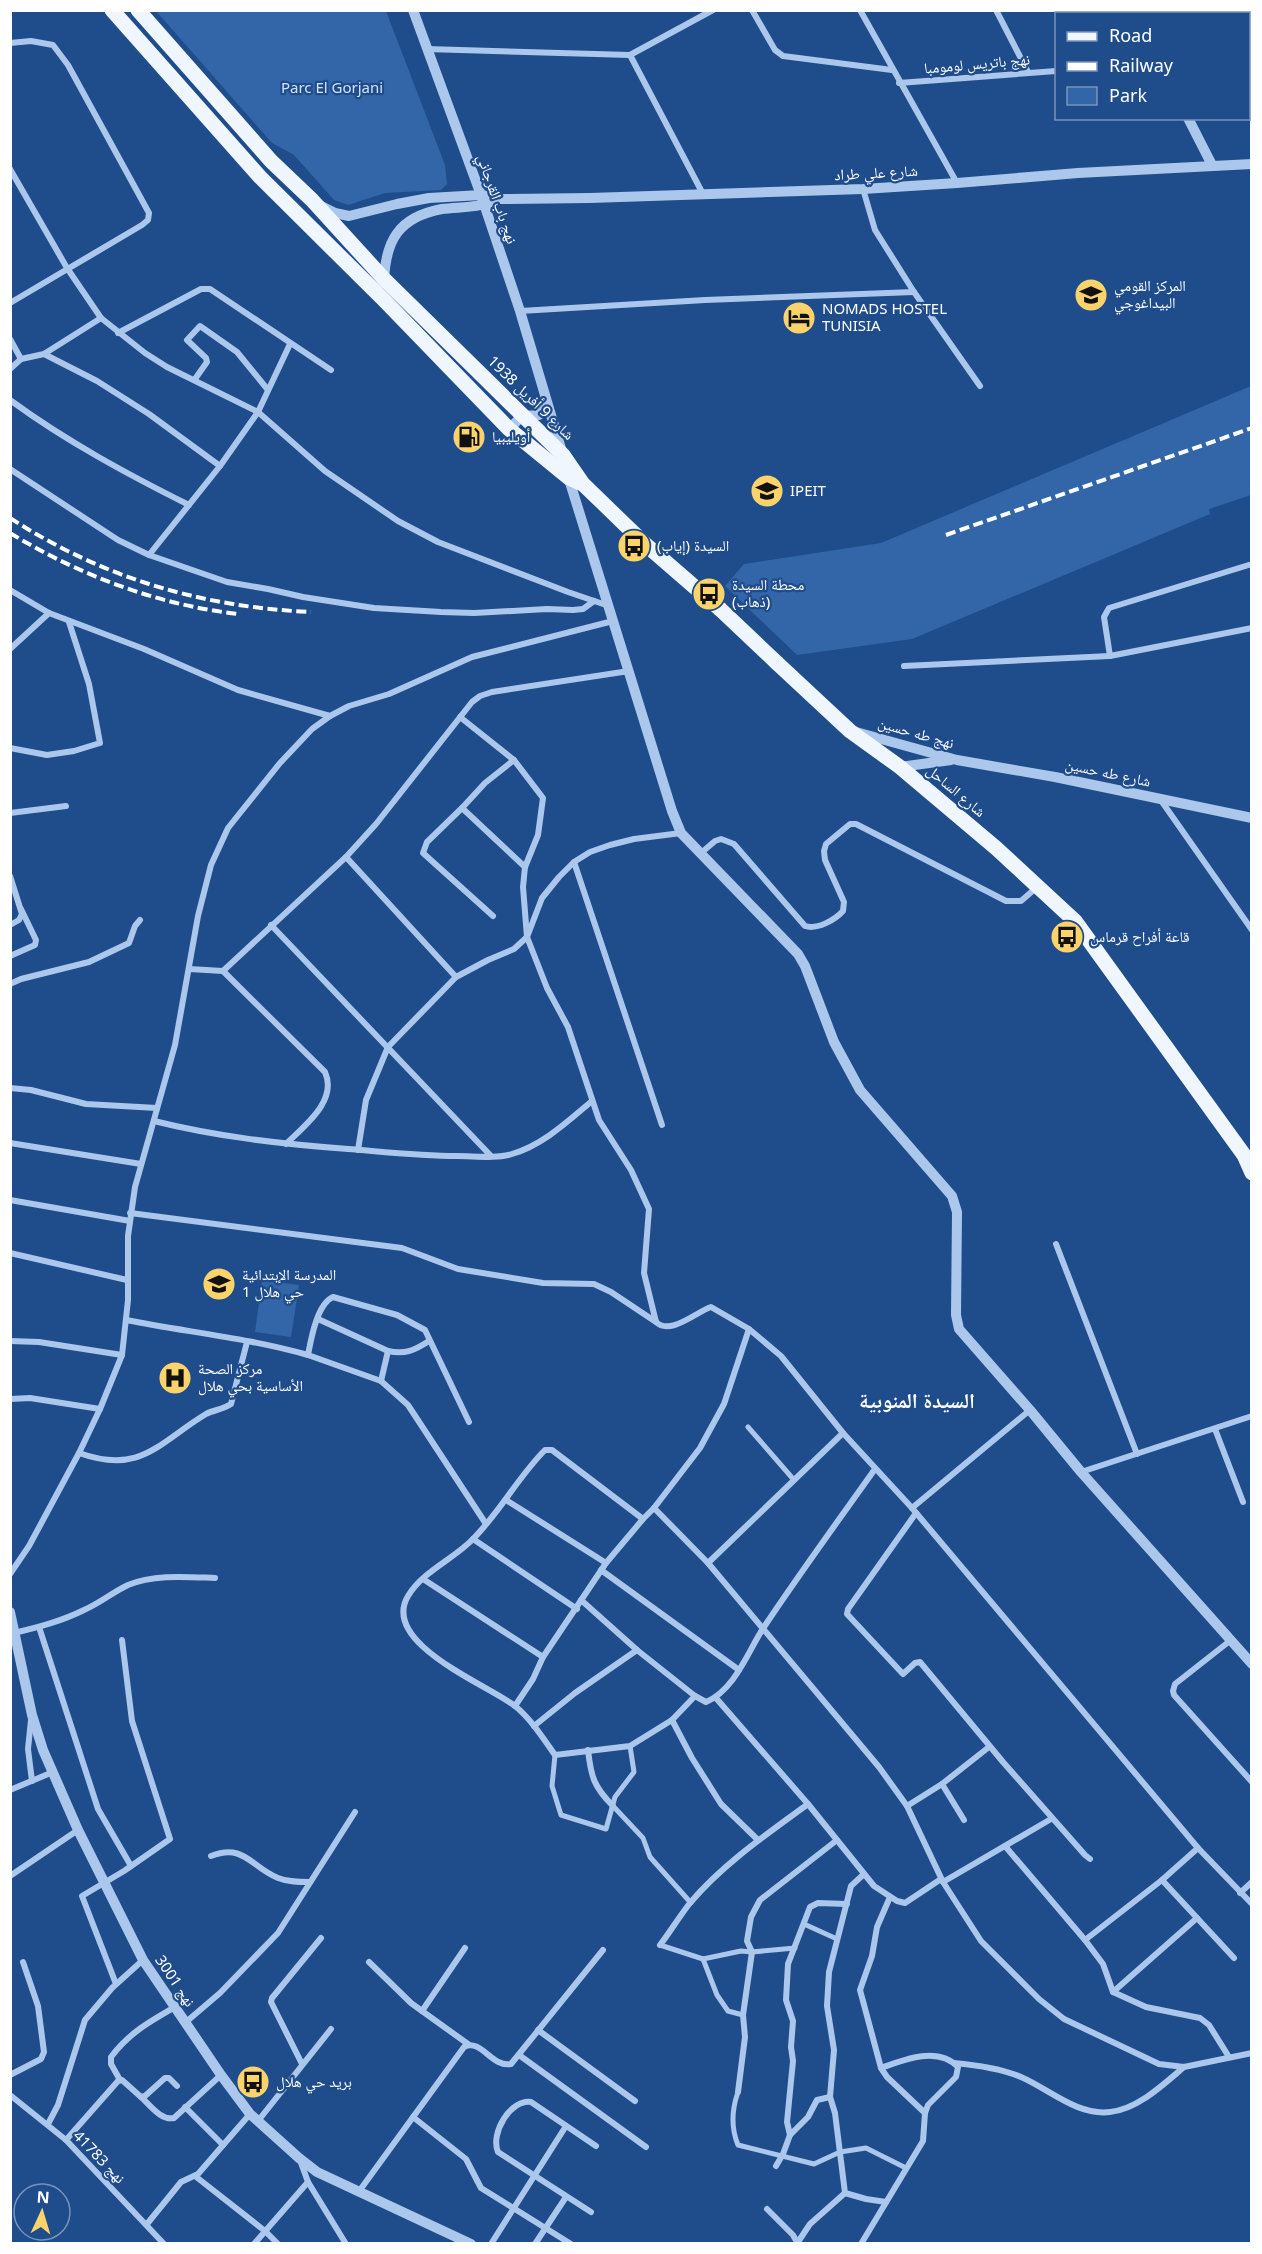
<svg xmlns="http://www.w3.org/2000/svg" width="1262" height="2254" font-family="'Noto Sans','Noto Naskh Arabic',sans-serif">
<rect width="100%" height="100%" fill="#1f4c8b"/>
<g fill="#3366a8">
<path d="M156,11h230l59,154 2,19 -6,6 -56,3 -37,12 -14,-5 -40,-45 -22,-12z"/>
<path d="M1251,386v109l-42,14 1,5 -298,125 -115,16 -72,-69 19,-22 137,-21z"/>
<path d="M262,1280l37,5 -8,52 -36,-5z"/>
</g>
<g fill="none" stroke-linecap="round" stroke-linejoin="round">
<g stroke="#abc7ec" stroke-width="5">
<path d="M748,1427l46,53"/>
<path d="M555,1755l-3,31 9,29 45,14 9,-32 19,-25 -4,-26"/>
<path d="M613,1806l30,32 7,19 41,46"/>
<path d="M804,1924l33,15"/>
<path d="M660,1945l43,14 38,-8 11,1 43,-4"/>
<path d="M703,1959l14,36 11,16 15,4"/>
<path d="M738,2092c-6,17 -7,36 0,53l76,19 26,-12 26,-4 40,20"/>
</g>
<g stroke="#abc7ec" stroke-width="6">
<path d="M752,10l23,40 8,6 109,14"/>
<path d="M860,10l97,173"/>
<path d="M996,10l32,62"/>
<path d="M10,43l21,-2 22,4 15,20 81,148 -1,7 -6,5 -132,78"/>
<path d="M426,49l204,6 83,-45"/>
<path d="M630,55l73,139"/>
<path d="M1248,63h4"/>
<path d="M899,83l157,-12"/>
<path d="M10,169l57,99 34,50 44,35 22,14 91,45 67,59 73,50 40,21 130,50 41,14"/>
<path d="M863,189l12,41 39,62 66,94"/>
<path d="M520,311l185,-11 209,-8"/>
<path d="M118,333l83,-44h9l121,81"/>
<path d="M10,339l11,20"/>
<path d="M44,354l53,27 52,33 71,52"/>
<path d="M10,369l11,-10 23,-5 57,-36"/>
<path d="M195,379l12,-17 -1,-4 -19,-18 13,-14 37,26 31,38"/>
<path d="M10,400c56,41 117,74 179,105"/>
<path d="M10,469l108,71 31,15 78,27 41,7 35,8 71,11 67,4 33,1 73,-4 26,1 10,-1 11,-8"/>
<path d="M149,555l71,-89 38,-54 32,-68"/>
<path d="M10,590l39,23 95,36 94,41 92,26"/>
<path d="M10,649l39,-36"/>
<path d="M1110,656l-6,-39 5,-9 143,-44"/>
<path d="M904,666l206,-10 142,-28"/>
<path d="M460,717l54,43 29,38 -5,37 -13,32 -2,20 4,50 20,51 21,39 31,93 32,50 18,39 -5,64 12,49c14,14 40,-10 55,-15l38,22 32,27 62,77 69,75 286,340 54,56"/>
<path d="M10,748l37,7 27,-4 26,-8 -11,-59 -20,-62"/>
<path d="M514,760l-29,23 -23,25 63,59"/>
<path d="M1160,799l92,131"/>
<path d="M462,808l-35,34 -4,11 70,63"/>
<path d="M10,813l56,-7"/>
<path d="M701,853l14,-12 6,-2 13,5 71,82c12,4 30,-6 38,-15l1,-9 -19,-42 -1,-9 2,-7 24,-20h6l150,77h15l15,-13"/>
<path d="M346,857l110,120"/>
<path d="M574,862l88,263"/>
<path d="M10,876l12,38 -3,6 -9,5"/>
<path d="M271,925l220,231"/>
<path d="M10,956l25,-11 1,-5 -15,-31"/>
<path d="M189,969l34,2 102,101c13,29 -21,54 -39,72"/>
<path d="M223,971l123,-114 30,-33 96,-122 8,-6 12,-4 137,-21"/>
<path d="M10,984l11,-5 68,-17 40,-19 6,-17 5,-6"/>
<path d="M10,1088l21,2 55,14 71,4"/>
<path d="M154,1121c64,16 128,23 194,28 37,3 73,7 109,7 18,0 39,3 55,-2 31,-9 56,-33 80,-53"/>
<path d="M10,1143l131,21"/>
<path d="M358,1150l8,-50 22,-53 68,-70 32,-17 26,-11 13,-12 15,-39 17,-21 15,-15 16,-10 20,-7 24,-6 47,-6"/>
<path d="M10,1200l120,21"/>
<path d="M130,1213l272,35 56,21 85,14 51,1 17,8 45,30"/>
<path d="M1056,1244l81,210"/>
<path d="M10,1253l117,27"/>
<path d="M318,1319l70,32c17,4 27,-1 41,-10"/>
<path d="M126,1320c60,12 123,18 182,35 3,-16 9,-51 25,-58l64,18 28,15 44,92"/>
<path d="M10,1341l29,1 83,13"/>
<path d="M308,1355l73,26 27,24 78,119"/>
<path d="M381,1381l7,-30"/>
<path d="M10,1399l20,-1 70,11"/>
<path d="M1215,1429l28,73"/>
<path d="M79,1453c62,22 79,-10 127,-39 7,-4 16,-4 25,-10l16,-62"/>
<path d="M1081,1472l171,-56"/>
<path d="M506,1500l100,63"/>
<path d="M654,1508l54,55 171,204 28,39 36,76 38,59 58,58 25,20 95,45 25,3 68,-14"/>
<path d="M912,1508l118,-98"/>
<path d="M916,1513l-68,96 -1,5 56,60 12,-11 5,-1 83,100 82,93 5,4"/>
<path d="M643,1519l-91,-69h-7c-27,27 -45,62 -72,89 -19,20 -50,32 -65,57 -28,47 78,88 107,110 16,13 28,32 40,49l75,-9 42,-26 23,-24"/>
<path d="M473,1539l104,70"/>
<path d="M708,1563l135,-130"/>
<path d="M601,1570l138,100"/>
<path d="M10,1574l19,-28 50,-93 21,-44 22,-54 6,-55v-64l7,-49 40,-142 23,-129 13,-51 17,-37 52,-65 32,-34 18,-13 19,-10 40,-12 83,-37 141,-36"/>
<path d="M423,1579l120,78"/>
<path d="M581,1600l56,50 58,46 11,6c29,-12 42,-51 58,-75 36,-54 74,-106 111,-158"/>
<path d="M39,1627l59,182 33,57"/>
<path d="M14,1633c25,-6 48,-12 70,-23 16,-7 29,-18 44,-25 26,-11 60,-8 87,-7"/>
<path d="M1231,1640l-56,44 -2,7 1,4 78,87"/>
<path d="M716,1698l92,106 66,82 23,15 8,2 36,-24"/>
<path d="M515,1706l18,-27 10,-22 63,-94 37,-44 11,-11 46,-60 24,-44 25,-75"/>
<path d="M31,1720l-3,29 4,32"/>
<path d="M672,1720l20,38 29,46 37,36"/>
<path d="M534,1726l41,-33 62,-43"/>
<path d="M588,1750c3,27 6,37 25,56"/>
<path d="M942,1784l22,36"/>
<path d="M10,1790l43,-18"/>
<path d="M907,1806l35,-22 47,-37"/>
<path d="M1005,1846l80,94 18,24 10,28 33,15 54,11 9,7 20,32"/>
<path d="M211,1856c33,-13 40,11 67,22 10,4 21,4 32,4"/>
<path d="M864,1874l-13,12 -22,86 -2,34 7,44 -4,47 5,16 10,80 21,6 20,3"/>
<path d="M10,1876l68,-46"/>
<path d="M1162,1880l72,78"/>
<path d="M943,1882l108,-63"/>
<path d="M1240,1893l12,-11"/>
<path d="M890,1897l-13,30 -5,29 -12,34 21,78 6,9 38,36"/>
<path d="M1085,1940l77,-60 36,-32"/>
<path d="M660,1945c10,-13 19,-28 30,-42 33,-39 77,-69 118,-99"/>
<path d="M465,1948l-43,63 46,33"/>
<path d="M369,1962l42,41 11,8"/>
<path d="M116,1984l-34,-88 42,-25 46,-32 -38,-118 -10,-81"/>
<path d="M1113,1992l84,-74"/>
<path d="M186,2022l34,-29 58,-60 77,-121"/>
<path d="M538,2030l97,71"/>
<path d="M519,2055l127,92"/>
<path d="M954,2063c22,2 46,5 67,14 28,12 56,39 89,35 28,-3 54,-28 74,-45"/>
<path d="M302,2064l-31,-62 1,-4 49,-60"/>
<path d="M10,2075l31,-16 3,-7 -6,-46 -15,-44"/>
<path d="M120,2080l-9,-16v-7c18,-24 38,-35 64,-50"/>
<path d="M738,2092l7,-55 -2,-22 9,-63 -5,-11 4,-24 9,-17 77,-60"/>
<path d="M10,2095l56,45 98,104"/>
<path d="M141,2097c9,8 20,24 33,21l47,-43"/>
<path d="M185,2107l38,38"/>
<path d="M413,2117l53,42 15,29 90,56"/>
<path d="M258,2121l73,-92"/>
<path d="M48,2124l10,-19 27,-85 27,-32 31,-28"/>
<path d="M790,2135l18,-18 9,-17 13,-3"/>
<path d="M66,2140l52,-59 4,-1 19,17 4,-1 20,-18h4l8,8"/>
<path d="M300,2160l8,22 38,62"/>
<path d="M776,2166l7,-12 7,-19 -3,-13 6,-61 -2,-14 2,-26 -7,-21 2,-36 22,-57 8,-4 29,1"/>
<path d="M195,2176l70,55 13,13"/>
<path d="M360,2190l104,-143c17,-9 28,21 47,17l92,-114"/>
<path d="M767,2209l26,26 5,9"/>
<path d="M591,2212l-93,-60c-8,-18 12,-53 33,-50l65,44"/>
<path d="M147,2224l34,-42 17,-8 52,-60"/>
<path d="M798,2242l12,-18 35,-31"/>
<path d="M254,2244l54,-62"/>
<path d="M491,2244l75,-118"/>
<path d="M535,2244l31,-47"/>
<path d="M861,2244l62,-103 2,-28 3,-8 28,-28 2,-10c-20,-21 -53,-8 -77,1"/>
</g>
<g stroke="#abc7ec" stroke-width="10">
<path d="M413,10l68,185 39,116 42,141"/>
<path d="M1131,10l1,4"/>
<path d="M1188,118l24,47"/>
<path d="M321,206l14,7 14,3 48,-12 32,-6 52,-3 19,4 90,-1 273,-9 94,-6 121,-10 174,-9"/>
<path d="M384,283c1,-43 15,-66 58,-74 15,-2 32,-1 47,-6"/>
<path d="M509,429l13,-13 17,-1 6,-15"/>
<path d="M568,476l104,335 9,22 117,121 7,12 29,76 26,48 92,106 5,16 -1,103 3,14 71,81 51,62 171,192"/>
<path d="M856,732l101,28 98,17 197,41"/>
<path d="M900,767l51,-7"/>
<path d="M10,1612l22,103 11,35 35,80 65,130 78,115 29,39 49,44 18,14 154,72"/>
</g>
<g stroke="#f0f6fe" stroke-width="15">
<path d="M112,10l148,167 124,123 125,129 60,49 11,5"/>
<path d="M138,10l133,151 41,39 72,79 179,176 20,29 62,60 75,65"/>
<path d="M777,663l73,68 50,36 96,81 79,73 169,234 8,18"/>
</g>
<g stroke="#fff" stroke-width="4" stroke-dasharray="10 4.5" stroke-linecap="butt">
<path d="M10,518c93,60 191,89 301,94"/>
<path d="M10,533c69,42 148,72 228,81"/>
<path d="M946,535l306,-107"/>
</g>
<path stroke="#f0f6fe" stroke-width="15" d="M720,609l57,54"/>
</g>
<defs>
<symbol id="university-disc" viewBox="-11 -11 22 22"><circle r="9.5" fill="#fad36b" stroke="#1f4c8b"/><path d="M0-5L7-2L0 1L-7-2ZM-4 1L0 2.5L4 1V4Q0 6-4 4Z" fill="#111"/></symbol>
<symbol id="hotel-disc" viewBox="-11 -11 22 22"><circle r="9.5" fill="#fad36b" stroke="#1f4c8b"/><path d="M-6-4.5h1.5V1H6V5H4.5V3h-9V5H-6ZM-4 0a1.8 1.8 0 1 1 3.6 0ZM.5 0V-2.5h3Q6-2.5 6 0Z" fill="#111"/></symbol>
<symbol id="fuel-disc" viewBox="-11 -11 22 22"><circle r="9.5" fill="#fad36b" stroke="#1f4c8b"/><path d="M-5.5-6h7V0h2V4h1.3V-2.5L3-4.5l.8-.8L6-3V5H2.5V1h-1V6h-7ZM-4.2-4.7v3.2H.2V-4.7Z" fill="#111"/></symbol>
<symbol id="bus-disc" viewBox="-11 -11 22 22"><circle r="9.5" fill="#fad36b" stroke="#1f4c8b"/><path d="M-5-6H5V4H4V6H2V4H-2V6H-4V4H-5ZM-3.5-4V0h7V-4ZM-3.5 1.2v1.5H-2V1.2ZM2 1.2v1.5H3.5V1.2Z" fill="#111"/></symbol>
<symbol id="school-disc" viewBox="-11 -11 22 22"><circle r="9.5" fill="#fad36b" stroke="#1f4c8b"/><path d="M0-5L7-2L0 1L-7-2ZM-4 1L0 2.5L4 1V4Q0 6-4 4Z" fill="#111"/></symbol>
<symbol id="hospital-disc" viewBox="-11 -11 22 22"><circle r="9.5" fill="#fad36b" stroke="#1f4c8b"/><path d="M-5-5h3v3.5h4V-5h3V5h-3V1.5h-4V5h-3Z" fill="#111"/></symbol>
</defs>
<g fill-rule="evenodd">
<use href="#university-disc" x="1072" y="276" width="38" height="38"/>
<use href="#hotel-disc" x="780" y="299" width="38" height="38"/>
<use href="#fuel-disc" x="450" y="418" width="38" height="38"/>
<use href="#university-disc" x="748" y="472" width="38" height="38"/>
<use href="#bus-disc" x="615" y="527" width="38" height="38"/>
<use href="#bus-disc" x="690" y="575" width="38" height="38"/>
<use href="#bus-disc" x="1048" y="918" width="38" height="38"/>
<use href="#school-disc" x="200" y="1265" width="38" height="38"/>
<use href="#hospital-disc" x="156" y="1359" width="38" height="38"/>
<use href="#bus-disc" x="234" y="2063" width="38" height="38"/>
</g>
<g text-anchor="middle" stroke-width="4.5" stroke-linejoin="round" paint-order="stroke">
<g font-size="15" fill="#fff" stroke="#1f4c8b">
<text transform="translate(977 64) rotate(-5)" y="5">نهج باتريس لومومبا</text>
<text transform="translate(876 173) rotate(-3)" y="5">شارع علي طراد</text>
<text transform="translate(497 199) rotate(71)" y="5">نهج باب القرجاني</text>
<text transform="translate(531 398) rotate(44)" y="5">شارع 9 أفريل 1938</text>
<text transform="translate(916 733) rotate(16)" y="5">نهج طه حسين</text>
<text transform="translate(1108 773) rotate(12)" y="5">شارع طه حسين</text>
<text transform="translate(956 791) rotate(40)" y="5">شارع الساحل</text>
<text transform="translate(175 1981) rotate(56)" y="5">نهج 3001</text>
<text transform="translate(99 2157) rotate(46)" y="5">نهج 41783</text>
</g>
<g font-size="15" fill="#d0e2f8" stroke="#1f4c8b">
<text x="332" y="93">Parc El Gorjani</text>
</g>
<g font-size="15" fill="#fff" stroke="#1f4c8b" text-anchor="start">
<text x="1114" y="291">المركز القومي<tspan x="1114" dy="17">البيداغوجي</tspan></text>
<text x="822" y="314">NOMADS HOSTEL<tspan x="822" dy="17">TUNISIA</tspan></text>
<text x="492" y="442">أويليبيا</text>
<text x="790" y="496">IPEIT</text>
<text x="657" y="551">السيدة (إياب)</text>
<text x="732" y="590">محطة السيدة<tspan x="732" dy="17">(ذهاب)</tspan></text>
<text x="1090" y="942">قاعة أفراح قرماس</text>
<text x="242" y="1280">المدرسة الإبتدائية<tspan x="242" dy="17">حي هلال 1</tspan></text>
<text x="198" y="1374">مركز الصحة<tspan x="198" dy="17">الأساسية بحي هلال</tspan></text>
<text x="276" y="2087">بريد حي هلال</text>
</g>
<g font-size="21" font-weight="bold" fill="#fff" stroke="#1f4c8b">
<text x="917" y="1408">السيدة المنوبية</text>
</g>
</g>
<rect width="1262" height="2254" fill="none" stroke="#ffffff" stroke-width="24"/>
<rect x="1055" y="12" width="195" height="108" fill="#1f4c8b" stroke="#7994b9" stroke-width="1.5"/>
<rect x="1067" y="32" width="30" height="9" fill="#f0f6fe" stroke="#7994b9" stroke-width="1.5"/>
<text x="1109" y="42" font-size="18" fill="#ffffff">Road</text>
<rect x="1067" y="62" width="30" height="9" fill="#ffffff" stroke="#7994b9" stroke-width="1.5"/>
<text x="1109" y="72" font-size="18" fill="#ffffff">Railway</text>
<rect x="1067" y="87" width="30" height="18" fill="#3366a8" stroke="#7994b9" stroke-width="1.5"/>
<text x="1109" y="102" font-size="18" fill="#ffffff">Park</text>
<g transform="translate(42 2212) rotate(4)"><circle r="28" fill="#1f4c8b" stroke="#7994b9" stroke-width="1.5"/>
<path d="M0-4.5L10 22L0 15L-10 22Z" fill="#fad36b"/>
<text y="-9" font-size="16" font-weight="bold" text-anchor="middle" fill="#ffffff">N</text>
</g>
</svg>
